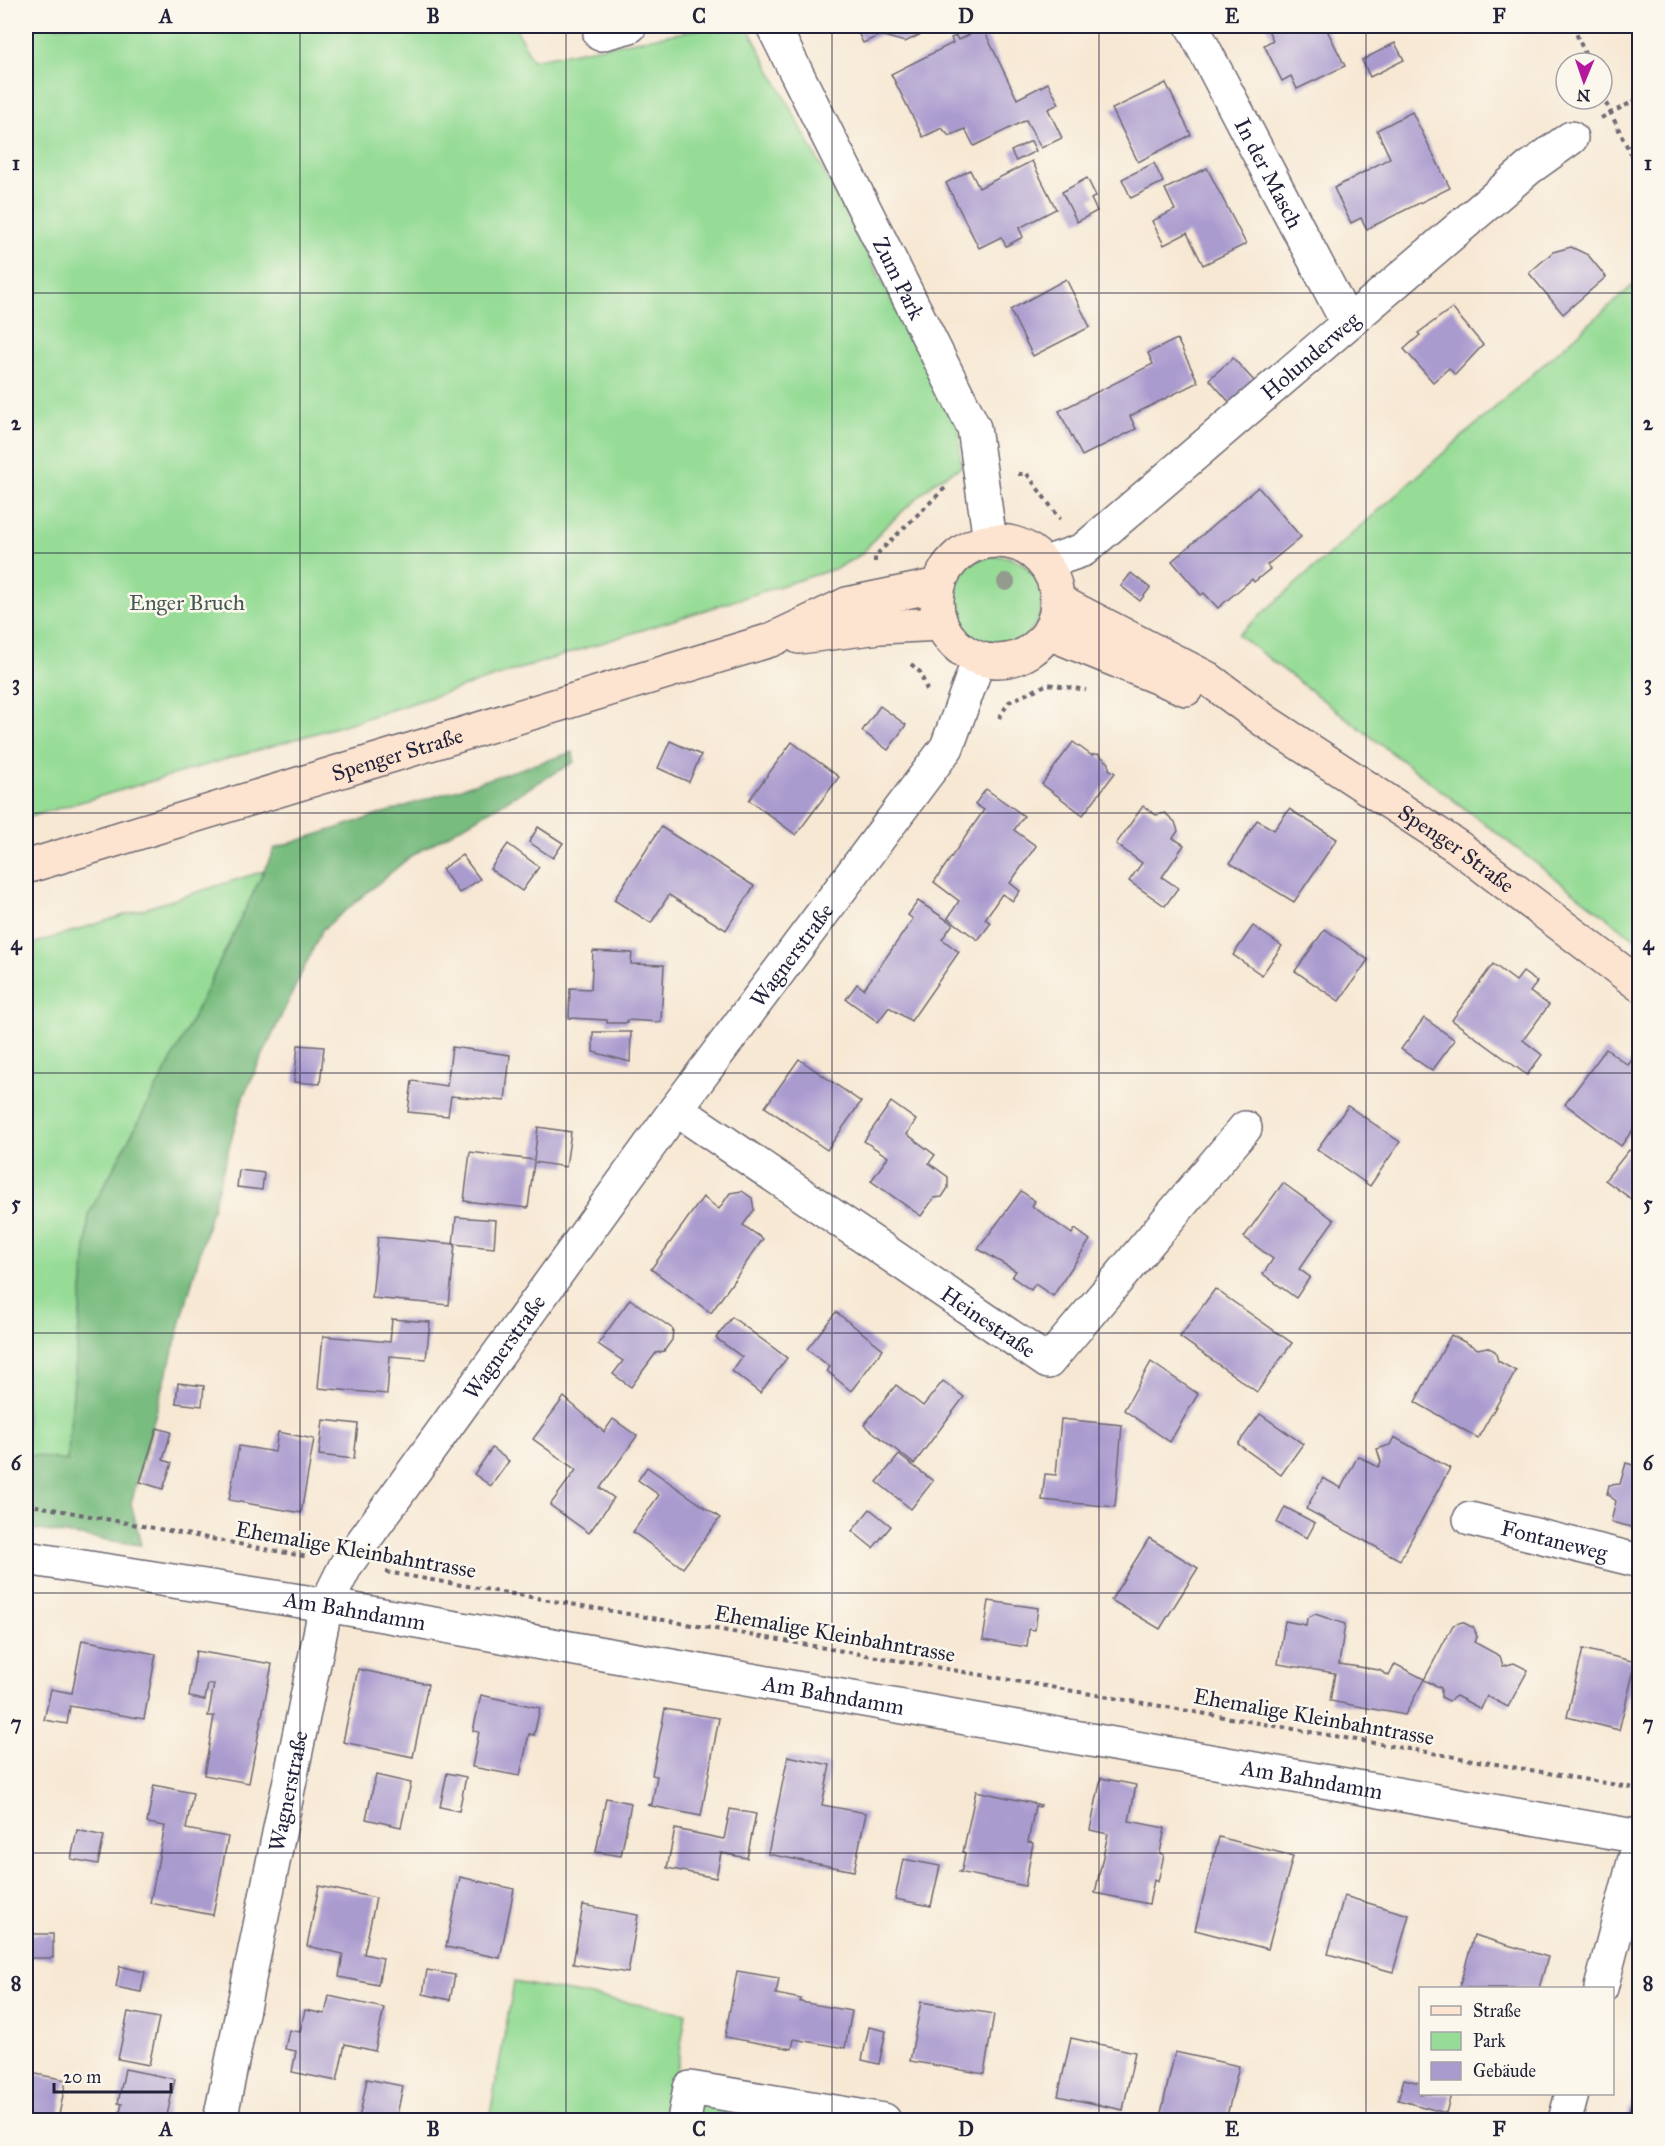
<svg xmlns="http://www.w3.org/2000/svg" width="1665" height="2146" font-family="'IM FELL Great Primer',serif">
<rect width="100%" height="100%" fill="#fbf7ec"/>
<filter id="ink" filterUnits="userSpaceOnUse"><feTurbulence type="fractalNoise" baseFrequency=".0167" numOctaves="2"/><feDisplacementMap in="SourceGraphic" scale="12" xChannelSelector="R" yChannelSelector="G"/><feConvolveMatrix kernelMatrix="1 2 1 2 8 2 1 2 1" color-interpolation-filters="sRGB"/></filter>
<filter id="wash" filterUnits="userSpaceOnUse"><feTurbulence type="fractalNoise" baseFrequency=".008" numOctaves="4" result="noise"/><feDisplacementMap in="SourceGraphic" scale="24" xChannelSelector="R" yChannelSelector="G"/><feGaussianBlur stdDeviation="1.35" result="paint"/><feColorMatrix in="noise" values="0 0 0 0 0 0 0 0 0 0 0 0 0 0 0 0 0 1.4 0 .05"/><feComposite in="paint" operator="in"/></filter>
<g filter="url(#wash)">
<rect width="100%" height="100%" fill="#f7e8d4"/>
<g fill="#96dc96" stroke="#5c7f68" stroke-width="1.5">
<path d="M26,26h489l17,34 185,-34h30l212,401 2,40 -24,13 -55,50 -20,24 -25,14 -487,155 -324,95z"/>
<path d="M1639,280v662l-401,-307z"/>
<circle cx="997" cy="601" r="45"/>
<path d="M264,871l-85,175 -90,168 -22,248 -41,-8v-508z"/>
<path d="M514,1982l172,31 -13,83 148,24h-332z"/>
</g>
<path fill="#78bc7f" stroke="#4d6f5d" stroke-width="1.5" d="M573,752l1,10 -163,94 -89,74 -79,167 -112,406 10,42 -115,-17v-74l41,7 22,-247 90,-168 96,-198z"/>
<g id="blocks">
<g fill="#aa9bcf">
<path d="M855,26h83l-33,16 -25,-7 -17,8z"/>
<path d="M1266,26h59l20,40 -48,23 -6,-13 -9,5 -18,-36 9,-5z"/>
<path d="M983,28l34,71 31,-16 11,21 -11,5 14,29 -21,10 -15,-28 -52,26 -9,-17 -16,7 -7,-8 -19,9 -32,-63 62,-31 -2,-5 5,-2 2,4z"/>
<path d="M1395,43l9,17 -34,17 -8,-17z"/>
<path d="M1166,83l25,52 -53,27 -26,-53z"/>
<path d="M1412,112l38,76 -83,41 -6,-11 -10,5 -17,-35 56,-30 -13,-28z"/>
<path d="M1031,141l5,10 -20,10 -5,-10z"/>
<path d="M1032,161l24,48 -37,19 4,9 -17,9 -5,-9 -22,11 -33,-65 24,-13 9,18z"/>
<path d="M1154,163l9,19 -32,16 -9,-19z"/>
<path d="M1207,168l39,76 -43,21 -16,-32 -23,12 -12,-24 23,-11 -10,-21z"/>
<path d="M1087,178l9,18 -5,3 6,12 -20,11 -15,-30z"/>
<path d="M1571,247l17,8 18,22 -43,37 -34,-41 24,-21z"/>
<path d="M1066,279l24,48 -57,29 -23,-46z"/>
<path d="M1452,308l31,37 -28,30 -6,-7 -16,14 -29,-33 16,-14 -2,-2z"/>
<path d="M1177,339l21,43 -68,34 6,13 -54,27 -23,-45 94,-47 -5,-11z"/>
<path d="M1233,358l23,25 -24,22 -23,-26z"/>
<path d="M1258,487l43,50 -34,28 3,4 -16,13 -2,-3 -34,29 -14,-15 -3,2 -29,-34z"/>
<path d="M1131,573l19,15 -10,13 -19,-15z"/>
<path d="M880,706l26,19 -18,25 -26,-19z"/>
<path d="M670,741l31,14 -12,27 -31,-14z"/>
<path d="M792,742l47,35 -43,58 -47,-35z"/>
<path d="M1073,742l18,13 7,-1 11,9v6l6,4 -32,42 -41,-31z"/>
<path d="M986,789l38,27 -10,14 22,16 -26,37 10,8 -7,10 -11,-7 -17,25 6,4 -13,17 -30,-22 11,-17 -25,-19 50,-72 -9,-6z"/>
<path d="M1143,806l13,9 9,-2 10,9 3,9 -5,7 11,7 -22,32 16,11 -13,18 -36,-25 13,-18 -26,-19z"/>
<path d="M1289,809l48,30 -43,63 -64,-39 27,-43 17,10z"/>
<path d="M538,827l25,16 -10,15 -24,-16z"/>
<path d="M661,827l93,59 -28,44 -57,-35 -18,28 -37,-23z"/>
<path d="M508,844l31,23 -17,24 -32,-22z"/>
<path d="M462,855l18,24 -21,14 -17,-24z"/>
<path d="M918,901l35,23 -11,15 17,13 -48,69 -22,-14 -11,15 -32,-23 11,-15 7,5 49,-70 -5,-4z"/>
<path d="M1253,926l29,20 -20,29 -29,-20z"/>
<path d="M1325,929l43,31 -29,41 -44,-30z"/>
<path d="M593,951l39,2 -1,11 33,1 -3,57 -34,-2v3h-20v-3l-38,-2 1,-30 21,1z"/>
<path d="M1493,964l23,17 7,-9 14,10 -7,10 19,13 -26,35 19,15 -15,20 -75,-55z"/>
<path d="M1424,1018l31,22 -23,31 -31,-22z"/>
<path d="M593,1032h38l-1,30 -37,-10z"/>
<path d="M298,1045l26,2 -4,37 -26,-2z"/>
<path d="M452,1047l58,8 -5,46 -54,-5 -3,20 -40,-4 4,-31 35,5z"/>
<path d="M1606,1049l22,16 6,-8 6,4v59l-19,26 -56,-42z"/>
<path d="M799,1059l62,43 -34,48 -62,-43z"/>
<path d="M891,1102l25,18 -9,14 28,21 -6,8 19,14v11l-6,9 -8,1 -13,18 -50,-35 17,-24 -24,-16z"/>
<path d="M1348,1106l52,36 -30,44 -53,-37z"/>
<path d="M538,1127l33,5 -5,35 -32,-5 -6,46 -64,-7 6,-49 64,8z"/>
<path d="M1629,1150l11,8v47l-35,-25z"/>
<path d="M239,1170l25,3 -2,17 -25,-3z"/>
<path d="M1283,1183l51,37 -35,49 11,8 -14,21 -33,-24 10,-15 -29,-22z"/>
<path d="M742,1191l10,7 2,12 -11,15 20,14 -52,74 -60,-44 52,-72 16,12 11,-16z"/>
<path d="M1021,1191l14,10 -3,5 40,28 3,-5 15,11 -37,56 -18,-12 -4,6 -19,-13 4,-6 -38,-22z"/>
<path d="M456,1217l40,3 -2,28 -41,-4z"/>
<path d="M378,1237l77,7 -6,61 -77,-7z"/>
<path d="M1215,1289l77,54 -35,49 -77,-55z"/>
<path d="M630,1299l43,30 -1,11 -8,11 -8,2 -25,34 -18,-13 10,-13 -25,-17z"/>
<path d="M836,1312l47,37 -32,42 -24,-20 3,-4 -23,-18z"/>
<path d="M732,1317l55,41 -27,35 -28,-22 10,-14 -26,-19z"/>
<path d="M392,1319l38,3 -4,37 -36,-3 -3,38 -69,-6 5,-52 67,6z"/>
<path d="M1451,1335l27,14 9,-2 8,4 3,10 18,10 -38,67 -63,-36z"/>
<path d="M1151,1362l47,32 -28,48 -46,-32z"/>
<path d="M943,1381l21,16 -50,67 -50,-39 32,-40 27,21z"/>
<path d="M178,1383l26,3 -2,20 -26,-3z"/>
<path d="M564,1397l40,35 9,-13 24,17 -37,52 14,10 -25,35 -39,-28 26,-35 -43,-31z"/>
<path d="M1260,1414l43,30 -22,31 -43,-31z"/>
<path d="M1061,1419l61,6 -7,82 -73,-7 3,-26 11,1z"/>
<path d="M323,1420l35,4 -4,35 -35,-4z"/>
<path d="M157,1428l14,4 -8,28 9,3 -9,26 -23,-7z"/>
<path d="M278,1432l36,7 -13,74 -72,-13 10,-54 36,6z"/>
<path d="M1394,1437l56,31 -50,92 -94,-51 17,-31 18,10 17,-32 20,11 3,-5 -4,-13 13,-4z"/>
<path d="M492,1448l17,13 -18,25 -17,-12z"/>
<path d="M899,1455l34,26 -22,28 -34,-27z"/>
<path d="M1626,1463l14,4v62l-29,-7 5,-21 -9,-7 2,-9 11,-1z"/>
<path d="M647,1467l73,51 -37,50 -50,-36 26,-37 -21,-15z"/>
<path d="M1285,1507l30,16 -8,15 -30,-15z"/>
<path d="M870,1509l21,17 -18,22 -21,-17z"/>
<path d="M1149,1538l49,30 -38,61 -49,-29z"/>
<path d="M989,1601l49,7 -3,22 -6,-1 -2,18 -44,-7z"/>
<path d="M1315,1614l30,10 -6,40 40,6 10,6 6,-12 29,15 -19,36 -75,-14 5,-28 -57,-9 7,-43 21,4 1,-7z"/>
<path d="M1462,1622l12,6 3,9 -3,5 26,14 3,10 11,-3 14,7 -20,37 -21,-11 -6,13 -25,-13 -7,5 -8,-4v-9l-17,-8 29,-55z"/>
<path d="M82,1640l74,14 -12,65 -74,-13 -3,18 -23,-4 7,-31 21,4z"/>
<path d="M1583,1649l53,13 -17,68 -52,-13z"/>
<path d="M196,1651l76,13 -23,119 -45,-8 10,-59h-6l6,-32h-6l-3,16 -16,-3z"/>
<path d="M358,1669l70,15 -15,73 -70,-15z"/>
<path d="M481,1695l59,13 -6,27 -5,-1 -9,42 -48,-9 7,-35 -6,-1z"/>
<path d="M665,1709l54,9 -18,98 -54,-11 5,-1 5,-28 -5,-1z"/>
<path d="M788,1756l42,9 -8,40 44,8 -12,58 -86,-17z"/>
<path d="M447,1773l19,4 -7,34 -19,-4z"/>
<path d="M376,1775l35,8 -10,44 -35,-8z"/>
<path d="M1101,1778l35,7 -7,36 36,7 -5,25 4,2 -6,27 -4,-2 -5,24 -54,-11 13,-59 -18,-4z"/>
<path d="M154,1785l39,8 -7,36 42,8 -15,78 -63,-12 15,-77 -18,-3z"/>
<path d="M976,1791l65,14 -1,2 -5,-1 -7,36 5,1 -8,43 -66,-14 3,-2 3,-17 -2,-1z"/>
<path d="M606,1798l25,5 -10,53 -25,-4z"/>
<path d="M730,1809l26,5 -9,44 -26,-5 -5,25 -49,-10 8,-39 49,10z"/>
<path d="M77,1830l27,6 -6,28 -27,-5z"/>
<path d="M1219,1837l74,19 -25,93 -73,-19z"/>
<path d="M903,1859l37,7 -9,40 -36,-7z"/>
<path d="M460,1877l54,12 -14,69 -54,-11z"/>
<path d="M319,1886l57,12 -12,56 19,4 -5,27 -39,-8 4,-23 -36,-8z"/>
<path d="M1344,1896l65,19 -16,57 -65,-18z"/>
<path d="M583,1905l55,10 -10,58 -55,-9z"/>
<rect x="26" y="1934" width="27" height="24"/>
<path d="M1474,1935l74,22 -9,31h-80z"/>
<path d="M120,1966l25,6 -4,20 -25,-5z"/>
<path d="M427,1970l28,5 -5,25 -27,-6z"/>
<path d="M737,1971l42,7 -3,16 25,5 -1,3 52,9 -7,37 -51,-9 -2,10 -67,-12z"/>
<path d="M329,1996l55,12 -9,43 -30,-7 -8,37 -45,-9 4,-21 -11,-2 4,-19 11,2 5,-22 20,4z"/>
<path d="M921,2002l73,12 -10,60 -74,-13z"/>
<path d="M128,2012l31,6 -10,47 -31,-6z"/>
<path d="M869,2027l17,4 -7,33 -17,-4z"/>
<path d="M1071,2038l64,14 -12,58 -65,-14z"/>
<path d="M1175,2052l64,14 -13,54h-32l-33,-7z"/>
<path d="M125,2069l50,10 -9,41h-48l4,-16 -4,-1z"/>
<path d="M26,2072l40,8 -8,40h-32z"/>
<path d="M1640,2076v43l-13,-3z"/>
<path d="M367,2079l36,7 -7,34 -37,-1z"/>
<path d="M1404,2079l16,4v11h31l-5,19 -48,-13z"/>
</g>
</g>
</g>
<g filter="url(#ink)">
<use href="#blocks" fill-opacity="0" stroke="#6d6771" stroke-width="1.5"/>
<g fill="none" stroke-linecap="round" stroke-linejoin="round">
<defs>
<g id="street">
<path id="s1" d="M773,26l201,402 16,113"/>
<path id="s2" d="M1192,26l155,296"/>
<path d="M600,34l30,-8"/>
<path id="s3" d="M1045,563l38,-13 446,-382 42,-30"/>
<path id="s4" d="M676,1109l372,253 197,-234"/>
<path id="s5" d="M1470,1519l170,42"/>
<path id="s6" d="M26,1558l300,47 1314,232"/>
<path d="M1601,1988l39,-149"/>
<path id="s7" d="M220,2120l106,-515 20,-40 330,-456 271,-362 32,-88"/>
<path d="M684,2120l6,-32 194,32"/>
<path d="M1565,2120l7,-26"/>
</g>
<g id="secondary">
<circle cx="997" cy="601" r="60"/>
<path id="s8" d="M1058,601l149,77 58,43 193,126 182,138"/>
<path d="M1049,633l137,56"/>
<path d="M799,637l81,-10 61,-3"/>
<path id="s9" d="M26,867l745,-227 76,-36 92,-19"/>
</g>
</defs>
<use href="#street" stroke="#6d6771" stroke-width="36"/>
<use href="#secondary" stroke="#6d6771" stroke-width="36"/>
<g stroke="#6d6771" stroke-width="4" stroke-dasharray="4.5 4.5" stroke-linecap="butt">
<path d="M1573,26l16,37"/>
<path d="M1602,95l38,78"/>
<path d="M1601,118l39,-20"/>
<path d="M1018,474h9l33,45"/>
<path d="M875,562v-6l70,-68"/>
<path d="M911,664l9,8 7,18"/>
<path d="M999,718l10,-16 39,-18 38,6"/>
<path d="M26,1504l282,53"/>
<path d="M386,1572l1254,217"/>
</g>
<use href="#street" stroke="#fff" stroke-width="33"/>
<use href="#secondary" stroke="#fde4d0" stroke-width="33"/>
</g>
<circle fill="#959a8f" cx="1006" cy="582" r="9"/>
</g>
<path fill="none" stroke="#22223b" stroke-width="1.5" stroke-opacity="0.55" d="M300,26v2094M566,26v2094M832,26v2094M1099,26v2094M1366,26v2094M26,293h1614M26,553h1614M26,813h1614M26,1073h1614M26,1333h1614M26,1593h1614M26,1853h1614"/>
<g text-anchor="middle" stroke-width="5" stroke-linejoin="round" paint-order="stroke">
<g font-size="22" fill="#22223b" stroke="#fbf7ec">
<text dy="8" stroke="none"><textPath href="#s2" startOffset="166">In der Masch</textPath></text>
<text dy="8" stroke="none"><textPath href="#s1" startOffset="282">Zum Park</textPath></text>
<text dy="8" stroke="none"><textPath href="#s3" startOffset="339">Holunderweg</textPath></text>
<text dy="8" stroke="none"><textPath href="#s9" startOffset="388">Spenger Straße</textPath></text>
<text dy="8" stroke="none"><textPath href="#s8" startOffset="470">Spenger Straße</textPath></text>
<text dy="8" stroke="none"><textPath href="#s7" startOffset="1326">Wagnerstraße</textPath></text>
<text dy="8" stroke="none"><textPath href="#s4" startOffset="378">Heinestraße</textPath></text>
<text dy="8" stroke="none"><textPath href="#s7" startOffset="840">Wagnerstraße</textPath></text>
<text dy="8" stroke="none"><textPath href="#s5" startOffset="87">Fontaneweg</textPath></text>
<text transform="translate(356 1549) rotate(10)" y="8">Ehemalige Kleinbahntrasse</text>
<text dy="8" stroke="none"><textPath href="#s6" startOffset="333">Am Bahndamm</textPath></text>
<text transform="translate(835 1633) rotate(10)" y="8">Ehemalige Kleinbahntrasse</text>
<text dy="8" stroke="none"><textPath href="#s6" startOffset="819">Am Bahndamm</textPath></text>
<text transform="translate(1314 1716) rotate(10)" y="8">Ehemalige Kleinbahntrasse</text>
<text dy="8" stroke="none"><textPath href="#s6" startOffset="1305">Am Bahndamm</textPath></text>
<text dy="8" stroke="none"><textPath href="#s7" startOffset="336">Wagnerstraße</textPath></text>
</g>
<g font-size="22" fill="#455a56" stroke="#fbf7ec">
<text x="187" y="610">Enger Bruch</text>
</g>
</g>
<rect width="1665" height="2146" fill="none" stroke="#fbf7ec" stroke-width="66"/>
<rect x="1419" y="1987" width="195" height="108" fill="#fbf7ec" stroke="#a4a2a5" stroke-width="1.5"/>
<rect x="1431" y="2006" width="30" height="9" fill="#fde4d0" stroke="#a4a2a5" stroke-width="1.5"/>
<text x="1473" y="2017" font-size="18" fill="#22223b">Straße</text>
<rect x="1431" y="2032" width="30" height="18" fill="#96dc96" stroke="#a4a2a5" stroke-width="1.5"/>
<text x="1473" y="2047" font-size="18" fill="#22223b">Park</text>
<rect x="1431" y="2062" width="30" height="18" fill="#aa9bcf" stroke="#a4a2a5" stroke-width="1.5"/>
<text x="1473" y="2077" font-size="18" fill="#22223b">Gebäude</text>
<g transform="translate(1584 81) rotate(182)"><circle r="28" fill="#fbf7ec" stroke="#a4a2a5" stroke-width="1.5"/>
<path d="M0-4.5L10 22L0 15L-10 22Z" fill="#b5179e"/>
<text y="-9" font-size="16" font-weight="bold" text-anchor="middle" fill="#22223b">N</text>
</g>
<path d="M54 2083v9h117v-9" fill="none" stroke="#22223b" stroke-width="3"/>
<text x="63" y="2083" font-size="18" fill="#22223b" stroke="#fbf7ec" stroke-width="4.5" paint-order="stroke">20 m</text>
<rect x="33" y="33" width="1599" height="2080" fill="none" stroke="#22223b" stroke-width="2"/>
<g font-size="20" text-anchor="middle" font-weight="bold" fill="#22223b">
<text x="166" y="23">A</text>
<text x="433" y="23">B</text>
<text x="699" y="23">C</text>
<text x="966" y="23">D</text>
<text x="1232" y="23">E</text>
<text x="1499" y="23">F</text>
<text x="16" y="170">1</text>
<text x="1648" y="170">1</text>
<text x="16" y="430">2</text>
<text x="1648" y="430">2</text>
<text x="16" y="690">3</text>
<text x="1648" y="690">3</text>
<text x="16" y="950">4</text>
<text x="1648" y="950">4</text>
<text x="16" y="1210">5</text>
<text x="1648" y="1210">5</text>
<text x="16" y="1470">6</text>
<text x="1648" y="1470">6</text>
<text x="16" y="1730">7</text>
<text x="1648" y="1730">7</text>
<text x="16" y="1990">8</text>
<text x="1648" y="1990">8</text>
<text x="166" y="2136">A</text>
<text x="433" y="2136">B</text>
<text x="699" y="2136">C</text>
<text x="966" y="2136">D</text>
<text x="1232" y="2136">E</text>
<text x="1499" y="2136">F</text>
</g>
</svg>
